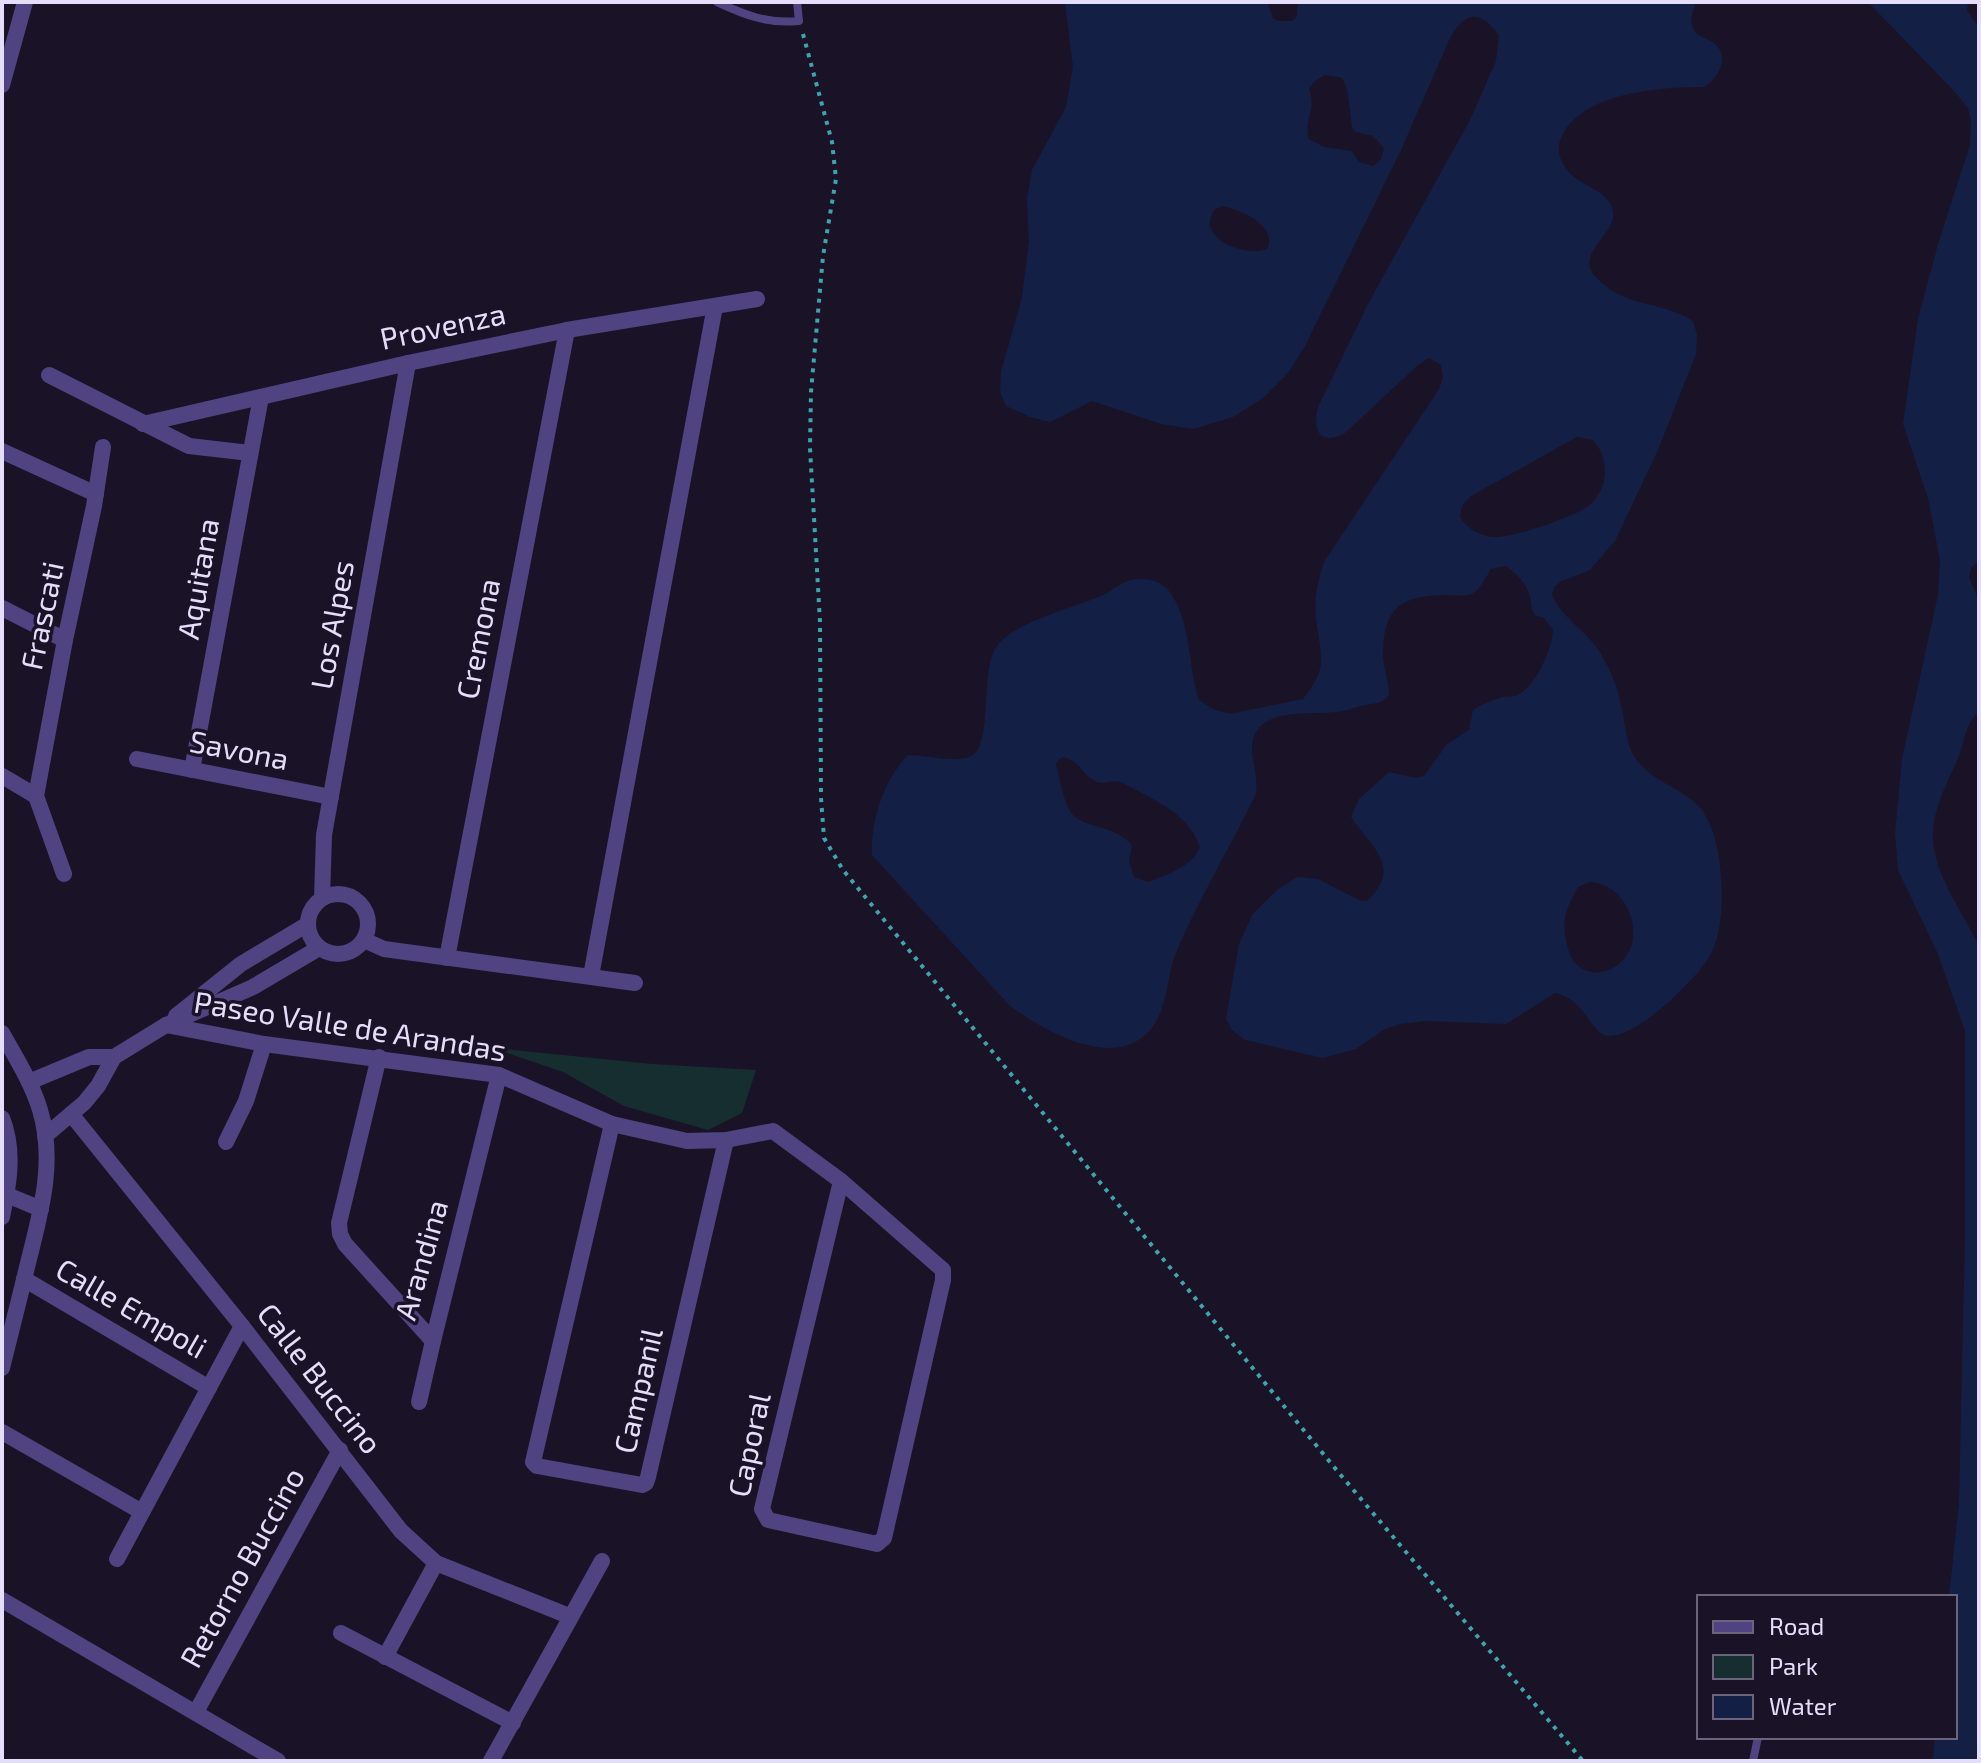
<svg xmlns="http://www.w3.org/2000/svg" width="1981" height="1763" font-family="'Exo 2',sans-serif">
<rect width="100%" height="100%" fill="#1a1327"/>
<path fill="#172e31" d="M493,1048l159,16 104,6 -14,43 -34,17 -84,-24 -61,-34z"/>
<g fill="#131f45" fill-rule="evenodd">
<path d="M1065,2h202l6,16 5,3h14l5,-5 1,-14h398c-3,9 -7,17 -3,26 4,9 14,10 21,15 17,13 4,36 -10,44 -42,0 -117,5 -140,45 -9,15 -6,26 4,39 12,15 41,19 45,40 5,22 -39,43 -18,65 29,33 66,24 98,45l4,13 -1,20 -38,96 -43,91 -25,29 -28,11 -7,5 -3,8c4,17 35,39 46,55 11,18 19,35 23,56 5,19 4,41 17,57 16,20 46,27 63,47 22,27 25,96 16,129 -5,19 -19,36 -33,49 -15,16 -52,49 -75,49 -18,0 -23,-37 -54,-43l-49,31 -80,-3 -26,3 -15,5 -29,20 -33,9 -78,-18 -13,-10 -6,-11 13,-75 13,-29 25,-25 20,-13 21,2 41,21 8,1c36,-34 5,-53 -16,-84l8,-18 30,-27 27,6 8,-2 23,-32 22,-14 4,-20c9,-6 19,-10 30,-13 4,-1 8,0 12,-1 20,-6 37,-47 38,-66l-9,-12 -9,-3c-5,-7 -3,-10 -5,-18 -3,-13 -14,-25 -25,-31l-14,3c-5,8 -11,21 -19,25 -7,3 -17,1 -25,1 -42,1 -63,9 -64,56 -1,14 6,29 6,44 -8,10 -16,8 -28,11 -8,2 -16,5 -24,6 -24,3 -70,-4 -82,22 -9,19 6,42 0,62 -25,51 -55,101 -78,154 -10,23 -9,56 -24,76 -34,48 -107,6 -143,-20l-138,-151c-2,-33 12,-76 36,-100 17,0 52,9 65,0 19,-13 8,-82 22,-106 15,-27 84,-42 112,-56 7,-4 14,-10 21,-12 14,-4 30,-2 40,9 23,26 20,78 31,110l14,9 17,5 73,-15c27,-33 17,-43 13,-82 -2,-19 2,-37 8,-55l115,-173 4,-11 -2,-13 -12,-7 -11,7 -73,68c-26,14 -33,-4 -27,-26l50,-103 102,-184 26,-59 3,-25c-18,-26 -33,-26 -49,2l-49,112 -97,198 -16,25 -25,25 -30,19 -40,12 -32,-5 -69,-23 -42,21 -20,-5 -24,-11 -6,-14 1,-20 21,-75 7,-56 -2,-42 5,-29 34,-63 7,-40zM1325,75l17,3 5,10 5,39 3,5 18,4 11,12 -3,11 -8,7 -14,-4 -7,-11 -28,-4 -15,-8c-6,-21 8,-26 0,-50l6,-8zM1222,206c18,3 57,20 45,43 -22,8 -71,-9 -53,-39zM1577,437l16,3c18,19 16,54 -9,69 -17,10 -69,28 -88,28 -15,0 -29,-8 -36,-20l2,-11 9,-10zM1063,757c16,2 20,20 34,25 7,2 12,-1 18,-1 8,1 17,7 23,10 26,14 53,27 62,57 -11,20 -31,26 -52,34l-14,-5 -5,-16 3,-16c-22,-23 -45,-14 -61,-32 -6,-8 -12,-36 -15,-48l1,-4zM1590,882c17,1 30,11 38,27 26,57 -49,90 -61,36 -6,-25 -1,-36 11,-58z"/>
<path d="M1868,2h100l-1,9 12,16v533l-8,8 -2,9 10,24v110c-14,13 -15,33 -22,50 -10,22 -23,46 -24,71 -3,37 31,82 46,114v815h-46l2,-24h20v-140h-6l10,-94 6,-268v-204l-27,-77 -40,-84 -3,-37 7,-74 36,-164 2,-34 -12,-63 -25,-74 15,-105 20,-75 32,-99 1,-24 -3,-13 -14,-17z"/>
</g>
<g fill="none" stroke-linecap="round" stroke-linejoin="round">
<path stroke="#3fa5ad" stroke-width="4" stroke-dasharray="4 6" stroke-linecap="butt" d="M803,34l29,108 4,37 -13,77 -12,136 -1,56 10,174 1,176 3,40 19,32 496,603 244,288"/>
<g stroke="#4f4481" stroke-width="8">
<path d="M717,2c28,13 50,22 82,19l-2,-19"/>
<path d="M1753,1761l5,-24"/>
</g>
<g stroke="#4f4481" stroke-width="16">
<path d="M2,85l23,-83"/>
<path d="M49,375l140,71 61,7"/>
<path d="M143,424l265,-61 159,-33 190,-31"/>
<path d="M2,451l94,43"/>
<path d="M2,608l63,32"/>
<path d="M137,759l194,38"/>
<path d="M192,770l69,-373"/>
<path d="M2,776l34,20"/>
<path d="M64,874l-28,-78 29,-156 29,-134 9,-59"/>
<circle cx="338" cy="924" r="30"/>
<path d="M322,898l2,-63 84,-472"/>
<path d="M364,940l20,9 251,34"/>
<path d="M447,958l120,-628"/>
<path d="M591,976l124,-670"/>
<path d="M176,1016l65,-52 67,-40"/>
<path d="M166,1025l98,19 235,31 113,49 75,17 39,-1 47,-9 68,50 102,89v10l-59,258 -7,6 -109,-24 -6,-11 79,-328"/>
<path d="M2,1033c14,25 30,50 38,77 16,53 0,105 -13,157 -8,34 -17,68 -25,101"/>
<path d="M379,1057l-40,166 1,11 5,10 88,97 66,-266"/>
<path d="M29,1082l60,-25h25"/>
<path d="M71,1114l171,212 159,205 35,32 133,53"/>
<path d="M2,1118c13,32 7,67 0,99"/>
<path d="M612,1124l-79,338 4,4 105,19 4,-2 2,-6 78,-337"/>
<path d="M45,1136l39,-33 14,-17 16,-29 52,-32 87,-38 66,-39"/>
<path d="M226,1142l20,-41 18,-57"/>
<path d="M2,1193l39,16"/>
<path d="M24,1279l185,109"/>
<path d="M419,1402l14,-61"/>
<path d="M2,1432l140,80"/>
<path d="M117,1559l125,-233"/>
<path d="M2,1600l276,161"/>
<path d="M341,1633l172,90"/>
<path d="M385,1657l51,-94"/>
<path d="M196,1712l144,-262"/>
<path d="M491,1761l111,-200"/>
</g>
</g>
<g text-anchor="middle" stroke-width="7" stroke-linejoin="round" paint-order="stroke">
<g font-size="30" fill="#e5defb" stroke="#1a1327">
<text transform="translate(443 327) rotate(-12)" y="10">Provenza</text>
<text transform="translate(199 579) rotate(-80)" y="10">Aquitana</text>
<text transform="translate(43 616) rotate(-78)" y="10">Frascati</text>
<text transform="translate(333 625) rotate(-80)" y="10">Los Alpes</text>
<text transform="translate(479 639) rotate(-79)" y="10">Cremona</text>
<text transform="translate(239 751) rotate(11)" y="10">Savona</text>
<text transform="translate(350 1027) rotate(9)" y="10">Paseo Valle de Arandas</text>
<text transform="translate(422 1260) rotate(-74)" y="10">Arandina</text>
<text transform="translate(131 1309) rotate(30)" y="10">Calle Empoli</text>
<text transform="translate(319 1379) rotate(52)" y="10">Calle Buccino</text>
<text transform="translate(639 1391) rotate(-77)" y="10">Campanil</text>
<text transform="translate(750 1445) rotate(-78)" y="10">Caporal</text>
<text transform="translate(243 1568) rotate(-61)" y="10">Retorno Buccino</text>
</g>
</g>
<rect width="1981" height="1763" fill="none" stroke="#e5defb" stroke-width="8"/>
<rect x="1697" y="1595" width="260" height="144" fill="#1a1327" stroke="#6b647c" stroke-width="2"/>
<rect x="1713" y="1621" width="40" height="12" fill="#4f4481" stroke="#6b647c" stroke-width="2"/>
<text x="1769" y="1635" font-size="24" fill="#e5defb">Road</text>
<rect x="1713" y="1655" width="40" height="24" fill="#172e31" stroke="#6b647c" stroke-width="2"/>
<text x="1769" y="1675" font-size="24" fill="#e5defb">Park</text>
<rect x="1713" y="1695" width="40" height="24" fill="#131f45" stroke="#6b647c" stroke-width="2"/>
<text x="1769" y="1715" font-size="24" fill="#e5defb">Water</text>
</svg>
